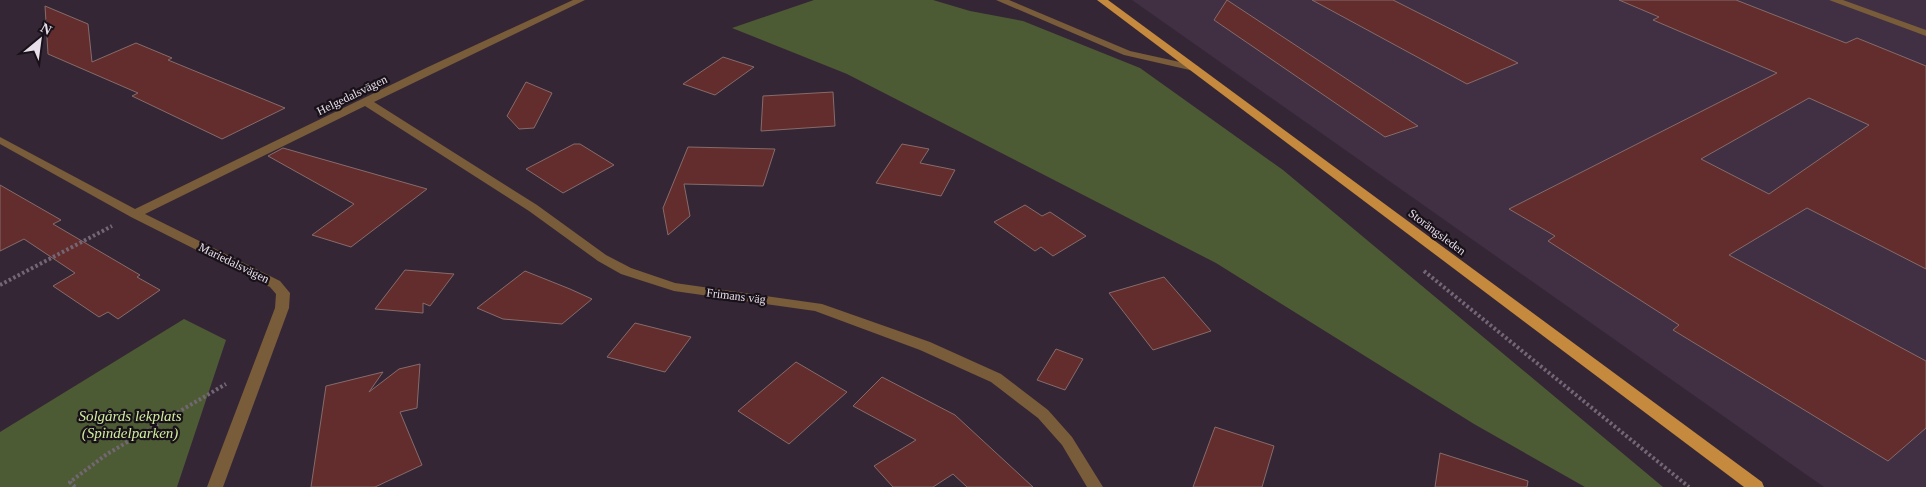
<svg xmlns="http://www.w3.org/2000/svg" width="1926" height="487" font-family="Georgia,serif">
<rect width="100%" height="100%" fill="#352636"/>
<path fill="#412f43" d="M1132,0h794v487h-102z"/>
<g fill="#4d5b34">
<path d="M814,0h119l37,11 53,10 117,47 143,102 380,317h-78l-111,-63 -258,-161 -369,-189 -115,-46z"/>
<path d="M184,319l42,21 -49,147h-177v-55z"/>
</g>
<g fill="#632d2d" stroke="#866b6a" fill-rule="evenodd">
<path d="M1227,0l191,126 -33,11 -171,-117z"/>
<path d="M1312,0h81l125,63 -51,21z"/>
<path d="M1619,0h117l110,43 11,-5 69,28v203l-119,-61 -78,47 197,106v67l-38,33 -215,-131 6,-5 -131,-84 7,-5 -46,-27 268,-136 -124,-53 6,-3zM1809,98l60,27 -100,69 -68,-35z"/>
<path d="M45,6l43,18 4,38 44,-19 36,15 -4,2 117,48 -63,31 -90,-43 6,-3 -90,-39z"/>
<path d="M723,57l31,10 -39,28 -32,-11z"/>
<path d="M526,82l26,11 -18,35 -15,1 -12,-13z"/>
<path d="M833,92l2,34 -74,5 2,-35z"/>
<path d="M574,144h6l34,21 -51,28 -37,-24z"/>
<path d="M902,144l27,5 -9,14 35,7 -14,26 -65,-13z"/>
<path d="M688,147l87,2 -12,37 -79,-2 6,32 -22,19 -5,-27z"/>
<path d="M283,148l144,41 -76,58 -39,-12 42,-31 -86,-48z"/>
<path d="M0,185l61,35 -8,4 87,51 -3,2 23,13 -42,29 -10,-7 -9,5 -46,-31 22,-13 -51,-34 -24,12z"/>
<path d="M1025,205l17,11 8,-4 36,24 -33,20 -12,-9 -6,4 -41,-29z"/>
<path d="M405,270l49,4 -24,32 -7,-3v10l-48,-4z"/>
<path d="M525,271l45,18 22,10 -30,25 -59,-5 -26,-11z"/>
<path d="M1164,277l47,54 -58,19 -44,-57z"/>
<path d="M635,323l56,14 -26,35 -58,-15z"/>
<path d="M1056,349l27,10 -18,31 -28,-10z"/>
<path d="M796,362l51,30 -58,52 -51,-33z"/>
<path d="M420,364l-3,44 -17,4 22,53 -47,22h-64l15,-101 57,-14 -14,20 30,-23z"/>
<path d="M882,377l73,38 78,72h-66l-14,-13 -20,13h-40l-19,-21 42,-26 -63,-34z"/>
<path d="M1215,427l59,19 -12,41h-69z"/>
<path d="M1440,453l88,28 -1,6h-92z"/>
</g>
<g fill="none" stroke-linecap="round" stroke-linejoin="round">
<g stroke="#746775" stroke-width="4" stroke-dasharray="2.5 2.5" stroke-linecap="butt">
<path d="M1424,271l265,216"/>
<path d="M0,285l112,-59"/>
<path d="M75,487l-5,-5 37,-28 119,-70"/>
</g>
<g fill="#795c3a" fill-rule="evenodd">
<path d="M573,0h12l-211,102 163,103 69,50 25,13 44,15 147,21 108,38 71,32 47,36 24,27 31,50h-16l-25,-42 -24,-27 -47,-36 -71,-32 -105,-39 -141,-20 -53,-17 -23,-13 -69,-50 -164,-105 -220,108 135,67 10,12 -1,15 -66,179h-16l68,-179 1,-14 -6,-7 -139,-70 -131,-73v-7l135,72 293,-142z"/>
<path d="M996,0h13l121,51 68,15 1,2 -5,3 -70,-16z"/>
<path d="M1829,0h14l83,30v6z"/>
</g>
<path fill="#c58a3d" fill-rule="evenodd" d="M1097,0h11l654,482 2,5h-20z"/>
</g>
<g text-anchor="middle" stroke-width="4.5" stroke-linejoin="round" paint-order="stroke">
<g font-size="12" fill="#e9dfea" stroke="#181119">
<text transform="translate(352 95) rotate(-26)" y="4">Helgedalsvägen</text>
<text transform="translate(1437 232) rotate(37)" y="4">Storängsleden</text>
<text transform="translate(234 263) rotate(26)" y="4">Mariedalsvägen</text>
<text transform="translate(736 296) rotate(7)" y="4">Frimans väg</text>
</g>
<g font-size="15" font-style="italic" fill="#cfed9d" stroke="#181119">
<text x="130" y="421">Solgårds lekplats<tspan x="130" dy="17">(Spindelparken)</tspan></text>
</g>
</g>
<g transform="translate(40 40) rotate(29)" stroke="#181119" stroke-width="4" paint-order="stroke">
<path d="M0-4L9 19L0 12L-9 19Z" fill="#e9dfea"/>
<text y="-8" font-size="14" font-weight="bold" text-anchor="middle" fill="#e9dfea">N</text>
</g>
</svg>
